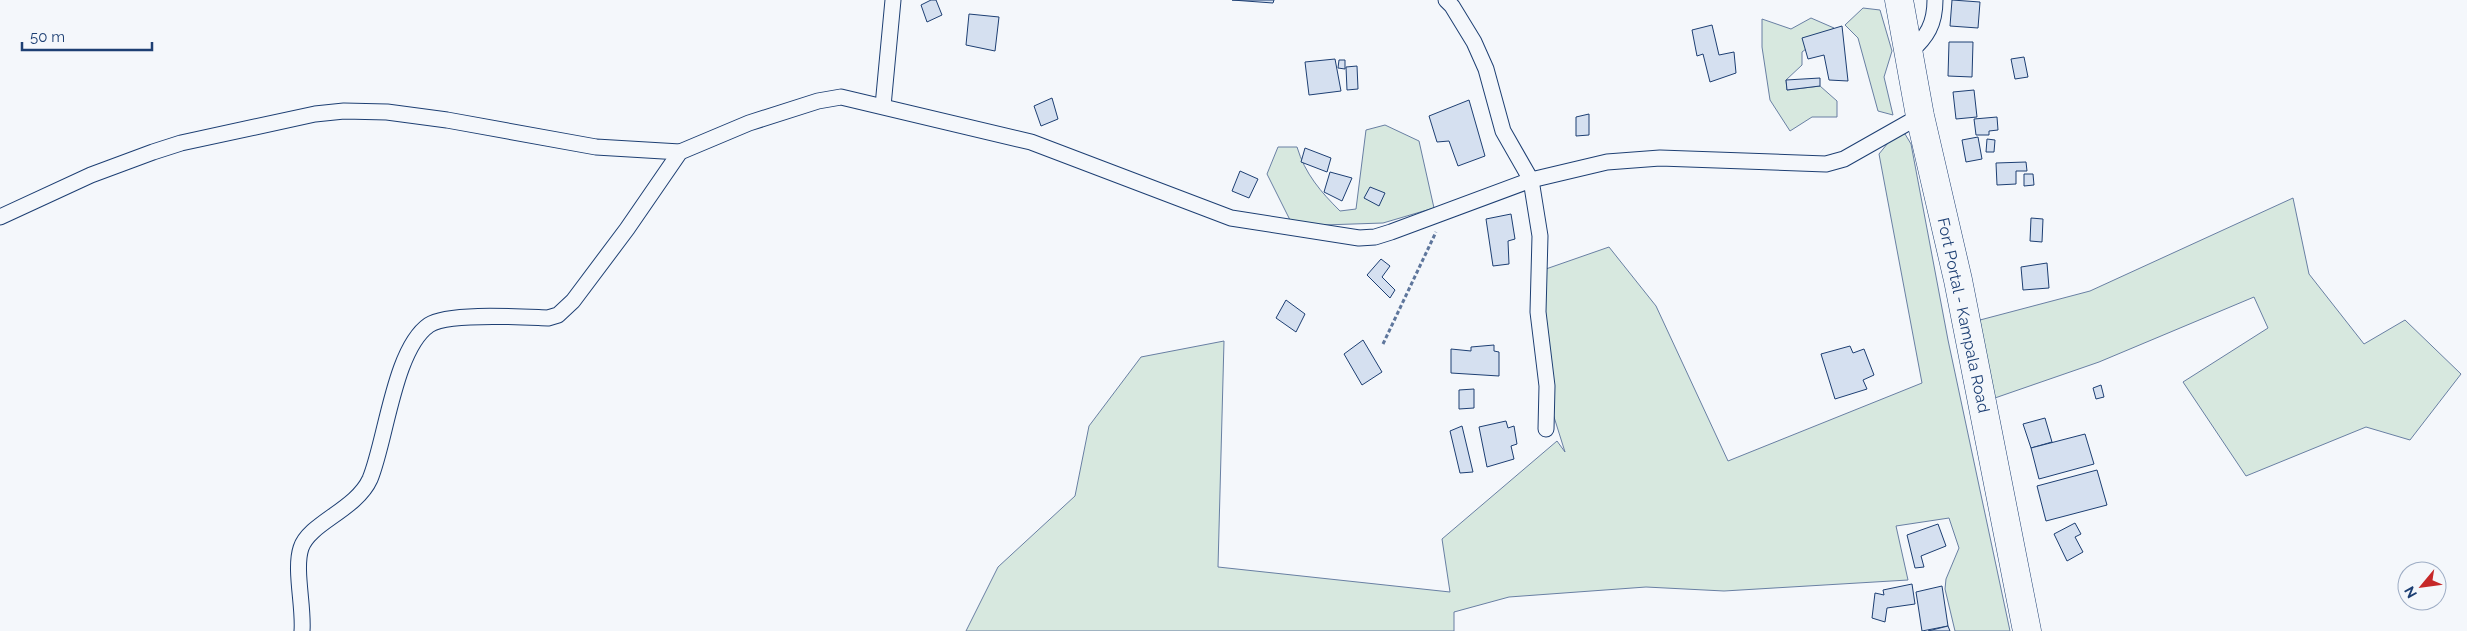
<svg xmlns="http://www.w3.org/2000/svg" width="2467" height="631" font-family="Raleway,sans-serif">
<rect width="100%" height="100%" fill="#f4f7fb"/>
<g fill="#d7e8df" stroke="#687fa3">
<path d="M1863,8l17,2 12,41 -8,26 9,38 -15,-4 -20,-73 -13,-13z"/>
<path d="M1811,18l23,10 -32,24v13l-16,15 1,10 33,-4 17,15v16h-25l-22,14 -20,-31 -8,-53v-28l29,10z"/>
<path d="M1385,125l34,16 15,67 -51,15 -90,3 -26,-52 11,-27h19c8,27 24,45 43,64l16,-2 10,-79z"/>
<path d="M1896,133l9,1 6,10 37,196 62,291h-55l-10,-42 1,-10 13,-31 -10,-30 -53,8 12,54 -184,11 -78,-4 -137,10 -55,15v19h-488l32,-64 77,-71 14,-70 52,-69 83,-16 -6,226 232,25 -8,-53 115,-98 8,11 -16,-51 -6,-131 66,-23 47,59 72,155 194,-78 -43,-229z"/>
<path d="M2293,198l16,76 55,70 41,-24 56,54 -51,66 -44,-13 -120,49 -63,-94 85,-54 -14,-31 -155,65 -107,37 -12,-79 110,-29z"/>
</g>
<g fill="#d5e0f0" stroke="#1d3f73">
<path d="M931,0h5l6,15 -15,7 -6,-17z"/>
<path d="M1232,0h42l-1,3z"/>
<path d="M1952,0l28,2 -2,26 -28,-2z"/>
<path d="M969,14l30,3 -4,34 -29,-6z"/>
<path d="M1712,25l7,30 15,-3 2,21 -26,9 -7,-28 -6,2 -5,-26z"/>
<path d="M1842,26l6,55 -19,-1 -5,-25 -16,4 -6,-21z"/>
<path d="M1949,42h24l-1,35 -24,-1z"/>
<path d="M2024,57l4,20 -13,2 -4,-20z"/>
<path d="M1335,59l6,32 -32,4 -4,-33z"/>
<path d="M1339,60h6v9l-7,-1z"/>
<path d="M1357,66l1,23 -11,1 -1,-23z"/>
<path d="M1820,78v8l-33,4 -1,-10z"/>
<path d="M1974,90l3,27 -21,2 -3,-27z"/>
<path d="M1052,98l6,21 -17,7 -7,-20z"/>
<path d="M1469,100l16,56 -27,10 -9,-25 -12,1 -8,-26z"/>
<path d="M1589,114v21l-13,1v-19z"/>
<path d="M1997,117l1,13 -9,1v4h-13l-2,-16z"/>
<path d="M1978,137l4,22 -16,3 -4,-22z"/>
<path d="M1987,139l8,1 -1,12h-8z"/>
<path d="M1305,148l26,10 -4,14 -26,-10z"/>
<path d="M2026,162l1,9h-11v13l-19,1 -1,-22z"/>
<path d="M1240,171l18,8 -9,19 -17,-7z"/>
<path d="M1330,172l22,6 -10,23 -18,-9z"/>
<path d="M2024,174h9l1,11 -10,1z"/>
<path d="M1370,187l15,6 -6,13 -15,-8z"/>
<path d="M1511,214l4,25 -7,2 1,23 -16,2 -7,-47z"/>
<path d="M2031,218l12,1 -1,23 -12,-1z"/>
<path d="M1381,259l9,7 -8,11 13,13 -5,8 -23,-23z"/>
<path d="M2047,263l2,25 -26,2 -2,-23z"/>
<path d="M1286,300l19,14 -9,18 -20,-14z"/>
<path d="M1363,340l19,32 -20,13 -18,-31z"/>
<path d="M1494,345v6l5,1v24l-48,-3v-24l20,2v-4z"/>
<path d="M1850,346l3,7 11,-4 10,26 -11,5 4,9 -32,10 -14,-45z"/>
<path d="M2101,385l3,12 -8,2 -3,-11z"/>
<path d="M1474,389v19l-15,1v-19z"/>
<path d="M2045,418l7,24 -21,6 -8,-24z"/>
<path d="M1506,421l2,7 6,-2 3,18 -6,2 3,13 -27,8 -8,-40z"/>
<path d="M1462,426l11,46 -13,1 -10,-42z"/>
<path d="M2085,434l9,30 -55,15 -8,-31z"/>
<path d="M2097,470l10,35 -61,16 -9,-35z"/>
<path d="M2075,523l6,11 -6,3 8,15 -16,9 -13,-27z"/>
<path d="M1938,524l8,22 -25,10 3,11 -9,1 -8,-33z"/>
<path d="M1912,584l3,20 -28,4 -2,14 -13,-4 3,-25 9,2 -1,-5z"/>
<path d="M1942,586l6,40 -26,5 -6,-39z"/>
<path d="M1948,626l2,5h-22z"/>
</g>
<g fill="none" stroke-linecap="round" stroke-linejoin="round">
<defs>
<g id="street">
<path d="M1446,0l6,6 22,36 12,27 17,62 28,49 9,56 -2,76 9,74 -1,43"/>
<path d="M1910,52c17,-15 25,-28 25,-52"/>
<path d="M883,106l10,-106"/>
<path d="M0,217l91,-42 62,-23 28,-9 134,-29 29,-3 43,1 60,8 149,27 84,5"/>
<path d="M302,631c2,-24 -8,-62 -1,-83 8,-25 55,-38 69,-69 16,-38 24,-130 59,-154 19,-13 93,-8 119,-7l10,-3 15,-14 54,-72 53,-77 69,-29 69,-22 23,-4 190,45 200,76 128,20 16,-1 16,-5 140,-52 76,-18 53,-4 166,6 18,-5 76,-43"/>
</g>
<path id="highway" d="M1899,0l21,116 38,164 69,351"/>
</defs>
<use href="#street" stroke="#1d3f73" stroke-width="17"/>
<use href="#highway" stroke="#1d3f73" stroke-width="29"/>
<path stroke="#5e769c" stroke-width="3" stroke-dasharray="4 2.5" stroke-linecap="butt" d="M1383,344l53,-112"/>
<use href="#street" stroke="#f4f7fb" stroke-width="15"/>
<use href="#highway" stroke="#f4f7fb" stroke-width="28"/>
</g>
<g text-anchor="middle" stroke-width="4" stroke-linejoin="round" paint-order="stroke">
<g font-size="16" fill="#1d3f73" stroke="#f4f7fb">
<text transform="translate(1964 315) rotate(78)" y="6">Fort Portal - Kampala Road</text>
</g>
</g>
<g transform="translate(2422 586) rotate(241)"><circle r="24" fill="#f4f7fb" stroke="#9eadc5"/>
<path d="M0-4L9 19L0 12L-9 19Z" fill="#c62828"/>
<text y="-8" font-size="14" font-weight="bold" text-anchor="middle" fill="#1d3f73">N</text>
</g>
<path d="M22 42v8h130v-8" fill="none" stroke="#1d3f73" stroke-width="2.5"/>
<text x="30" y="42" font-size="15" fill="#1d3f73" stroke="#f4f7fb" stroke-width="4" paint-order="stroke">50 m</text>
</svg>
